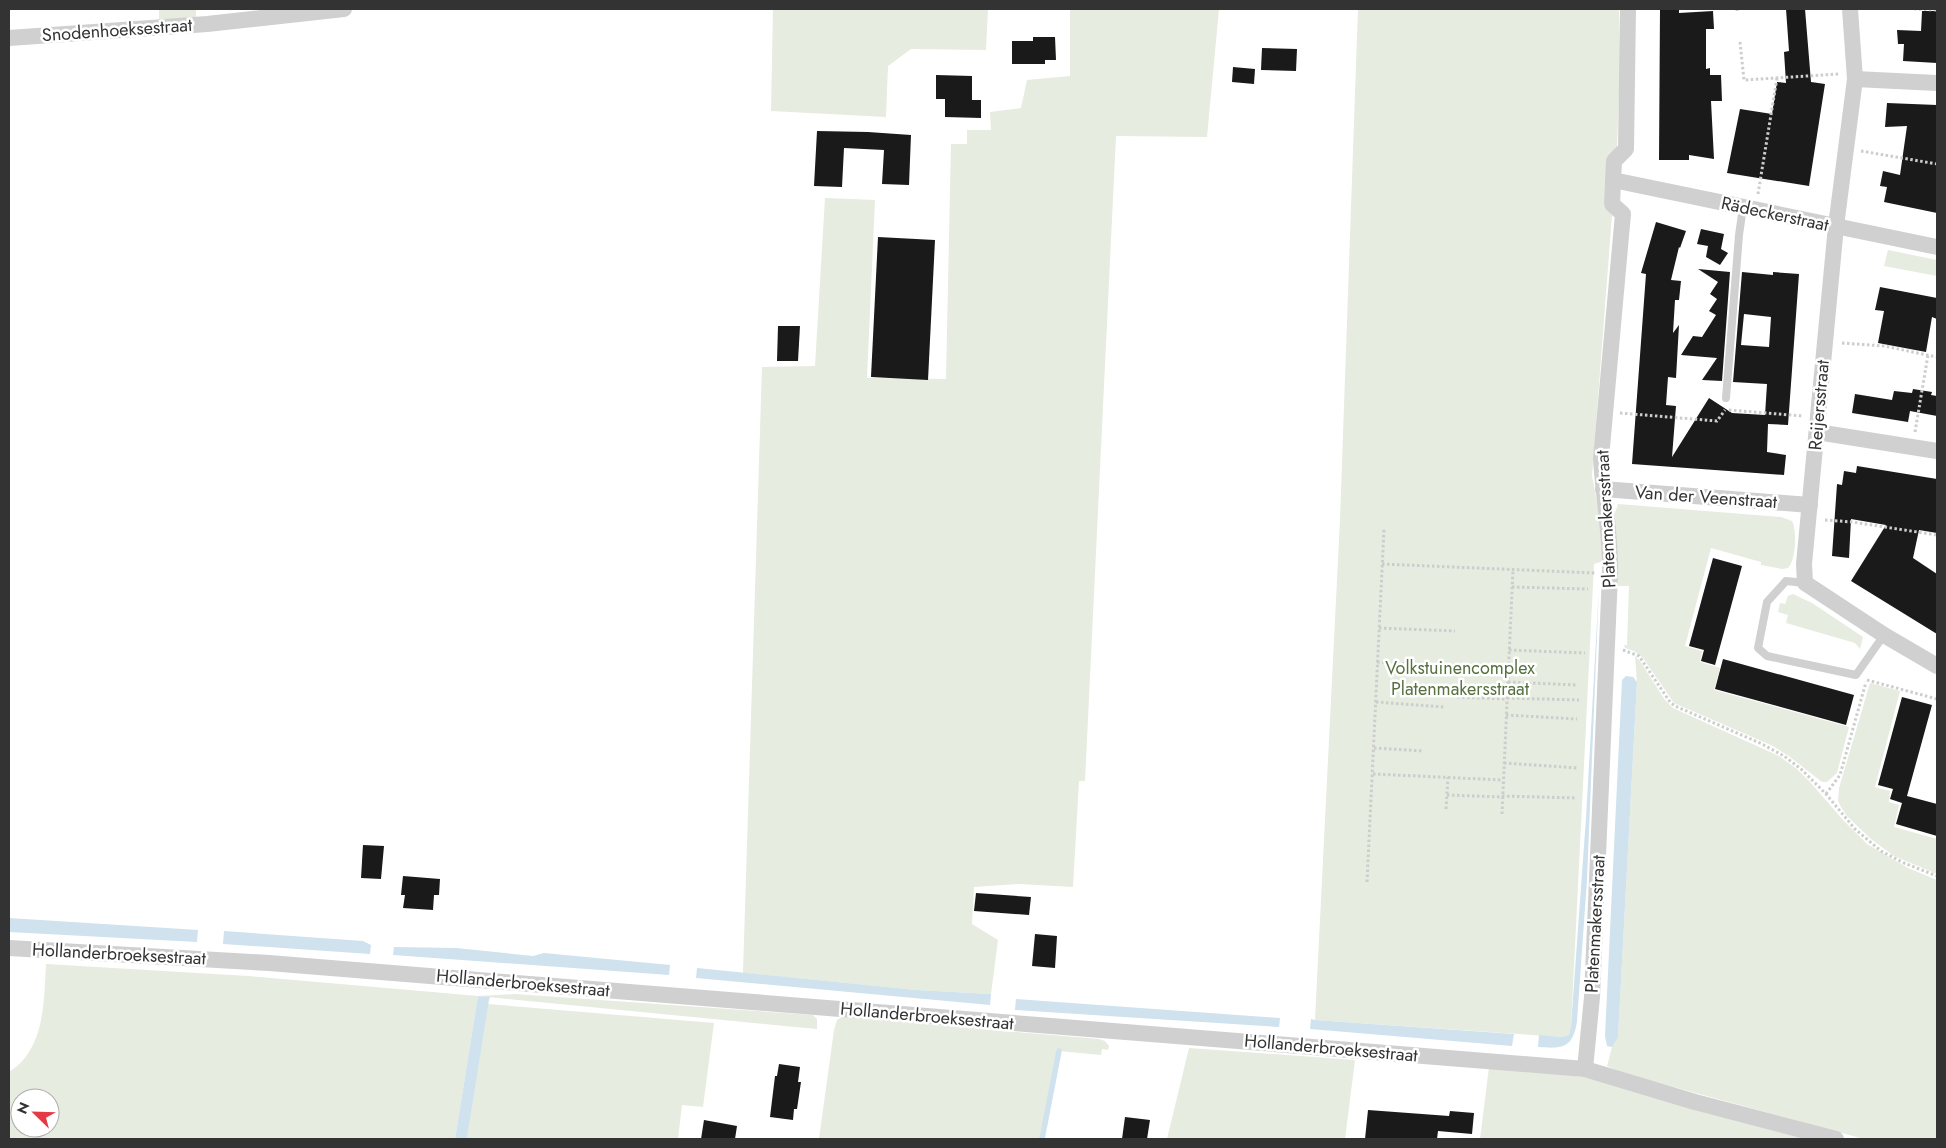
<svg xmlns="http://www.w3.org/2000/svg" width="1946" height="1148" font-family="Jost,sans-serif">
<rect width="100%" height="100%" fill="#fff"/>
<g fill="#e6ecdf" fill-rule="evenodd">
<path d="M159,9h37v12l-37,3z"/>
<path d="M773,9h215l-2,41 -75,-1 -23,17 -2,51 -115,-6z"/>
<path d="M1070,9h149l-12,128 -91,-1 -31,645h-6l-6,106 -54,-3 -45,3 -2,37 26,16 -7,54 -74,-4 -174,-17 19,-606 53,-1 10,-168 50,2 -8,178 79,1 5,-235h16v-14h24l-1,-18 31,-4 6,-28 43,-4z"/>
<path d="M1358,9h261l1,58 -3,81 -10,9 -3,49 8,9 -20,261 13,66 1,18 -12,4 -23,462 -2,9 -7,2 -247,-17 25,-500z"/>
<path d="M1888,250l49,10v16l-53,-10z"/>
<path d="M1618,504l163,13 11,4c5,9 4,40 -4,47l-6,1 -21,-4v-3l-50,-14 -26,98 17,5 -2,11 20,6 -6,22 135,37 -12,46 -10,9h-5l-32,-25 -17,-11 -99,-43 -31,-45 -9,-7 -9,-3 -1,-3h3l2,-59h-14v-73z"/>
<path d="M1793,594l19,9 51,34 -3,12 -5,-6 -69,-20 2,-8 -10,-3 2,-9 5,1 3,-8z"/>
<path d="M1635,656l5,5 25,39 8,8 106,48 18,13 13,13 34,39 23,23 41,24 29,12v259h-73l-245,-67 -12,-6 5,-19 6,-11 19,-354z"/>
<path d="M1870,683l30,8 -25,96 15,4 -1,11 10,3 -5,22 43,12v35l-43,-18 -23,-17 -24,-23 -6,-9 -3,-6 1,-13z"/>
<path d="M46,964l202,12 230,20 37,-2 298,21 4,4v10l-22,-2 -317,-31 -23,143h-446v-67c36,-22 35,-71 37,-108zM20,1098h30v30h-30z"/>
<path d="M488,1004l226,19 -11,84 -21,-2 -4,34h-211z"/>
<path d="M842,1017l257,22 6,2 4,5 -1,4 -6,-1 -1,6 -42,-4 -17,88h-223l15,-109 3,-10z"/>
<path d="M1189,1048l166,12 -10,79h-178z"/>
<path d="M1489,1067l95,10 229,62h-333z"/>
</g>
<g fill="#cfe2ee">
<path d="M1599,587l-12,293 -10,141c-4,27 -14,28 -39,26l1,-12 23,2 7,-2 2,-9 15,-208z"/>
<path d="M1626,676l7,1 4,5 -19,355 -6,10 -5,-1 -2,-10 17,-356z"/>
<path d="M9,918l189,12 -1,12 -188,-10z"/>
<path d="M224,931l139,10 8,4 -1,9 -147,-10z"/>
<path d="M394,947l62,1 77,8 11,-3 126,12 -1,10 -276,-20z"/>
<path d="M697,968l220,22 74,4 -1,11 -294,-27z"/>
<path d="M478,996l12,1 -1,3 -22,139h-12z"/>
<path d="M1016,999l264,19 -1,9 -264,-17z"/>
<path d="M1311,1019l4,1 199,14 -2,12 -202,-17z"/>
</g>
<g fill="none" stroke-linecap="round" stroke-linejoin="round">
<path stroke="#cfe2ee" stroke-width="5.5" d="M1042,1139l17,-88"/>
</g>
<g fill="#1a1a1a" fill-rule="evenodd">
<path d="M1660,9h19v4l34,-2 1,18h-8v40l4,-1v7h11l1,26h-11l3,58 -25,-4v5h-30z"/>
<path d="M1786,9h19l6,73 14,2 -16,102 -82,-13 13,-64 32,5 5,-32 9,1 -2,-31 5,-1z"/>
<path d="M1922,11h15v52l-34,-2 1,-17h-6l-1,-14 24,1z"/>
<path d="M1033,37h22l1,23h-11v4h-33v-23h21z"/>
<path d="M1262,48l35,1 -1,22 -35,-1z"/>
<path d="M1233,67l22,2 -1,15 -22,-2z"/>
<path d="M936,75l36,1v24h9v18l-36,-1v-18h-9z"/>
<path d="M1887,103l50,2v108l-53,-11 3,-15 -7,-1 3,-15 17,4 7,-49 -22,1z"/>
<path d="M817,131l51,1 43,3 -2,50 -27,-1 2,-34 -40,-2 -2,39 -28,-1z"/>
<path d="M1656,222l30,9 -6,17 -1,-1 -8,33 10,1 -2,19h-4l-2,33 6,-8 -3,53 -8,-1 -2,28 10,1 -4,51 37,-59 23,15 33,2 2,-31 -34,-2 9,-110 31,3v-3l26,2 -11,151 -20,-1 -1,28 19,3 -2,20 -152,-11 14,-190 -5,-1zM1744,314l27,3 -2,30 -28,-2z"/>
<path d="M1701,229l23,5 -3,15 7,4 -8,12 -14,-8 2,-11 -11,-2z"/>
<path d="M878,237l57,3 -7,140 -57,-3z"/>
<path d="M1698,269l32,3 -8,109 -20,-1 15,-22 -36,-3 12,-19 9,1 14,-22 -7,-4 8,-12 -7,-5 8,-12z"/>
<path d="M1880,287l57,11v21l-5,-2 -6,35 -48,-9 6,-32 -9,-1z"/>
<path d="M778,326h22l-2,35h-21z"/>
<path d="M1913,389l19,3 -1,3 6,1v20l-27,-5 -2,11 -56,-9 3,-19 37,6 2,-9 18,2z"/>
<path d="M1857,466l80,13v54l-18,-3 -6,28 24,16v60l-86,-53 35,-56 -35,-6 -2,39 -17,-2 5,-72 5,1 2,-14 12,2z"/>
<path d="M1713,558l29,8 -27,99 -14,-4 3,-11 -15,-4z"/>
<path d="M1723,659l131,36 -8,30 -131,-36z"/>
<path d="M1902,697l30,8 -25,91 30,8v32l-41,-12 6,-21 -12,-4 3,-10 -15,-4z"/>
<path d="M363,845l21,1 -3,33 -20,-1z"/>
<path d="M403,876l37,3 -1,16h-5l-1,15 -30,-2 2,-13h-4z"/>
<path d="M976,893l55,4 -2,18 -55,-4z"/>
<path d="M1035,934l22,2 -2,32 -23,-2z"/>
<path d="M779,1064l21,3 -2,15h3l-4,27h-3l-1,11 -23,-3 5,-41h2z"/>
<path d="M1368,1110l81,6 1,-5 24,2 -2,21 -34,-3 -1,8h-72z"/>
<path d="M1125,1117l25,3 -3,19h-25z"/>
<path d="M704,1120l33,6 -2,13h-34z"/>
</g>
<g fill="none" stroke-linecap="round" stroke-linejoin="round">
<g stroke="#cdcdcd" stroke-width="3" stroke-dasharray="2.5 2.5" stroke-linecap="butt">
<path d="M1737,9v2"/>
<path d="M1914,9l23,1"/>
<path d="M1740,42l4,38 95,-6"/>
<path d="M1861,151l76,13"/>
<path d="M1758,194l19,-116"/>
<path d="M1842,343l42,3 53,11"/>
<path d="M1729,410l74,6"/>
<path d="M1620,413l97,8 8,-11"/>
<path d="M1915,432l13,-77"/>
<path d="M1825,520l27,2 85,13"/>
<path d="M1382,564l213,9"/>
<path d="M1512,587l76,2"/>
<path d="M1379,628l76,3"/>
<path d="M1509,650l76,3"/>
<path d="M1623,650l16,6 31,46 5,4 87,38 22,12 17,13 25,25 29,35 26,22 23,12 33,13"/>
<path d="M1377,662l72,4"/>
<path d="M1867,680l70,19"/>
<path d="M1508,682l69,3"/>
<path d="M1457,697l50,2"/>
<path d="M1507,698l72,2"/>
<path d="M1376,702l68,5"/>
<path d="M1506,715l71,4"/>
<path d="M1374,748l50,3"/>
<path d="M1504,763l74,5"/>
<path d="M1373,774l130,6"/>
<path d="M1826,794l14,-19 26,-93"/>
<path d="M1447,795l55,2"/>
<path d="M1502,796l75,2"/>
<path d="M1446,809l2,-32"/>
<path d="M1502,814l11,-245"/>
<path d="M1367,882l17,-354"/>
</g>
<g stroke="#d0d0d0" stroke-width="8">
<path d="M1726,398l13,-163 4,-28"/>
<path d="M1805,583l-19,-2 -19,21 -9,46 9,8 89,19 28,-40"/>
</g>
<g stroke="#d0d0d0" stroke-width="16">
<path d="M1850,9l5,70 -19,147 -32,338 1,19 79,52 53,31"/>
<path d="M9,38l198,-14 137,-15"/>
<path d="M1855,79l82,4"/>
<path d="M1613,180l324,67"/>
<path d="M1817,432l120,19"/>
<path d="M1603,489l207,16"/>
<path d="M9,948l260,15 1316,106 110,33 141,37"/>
<path d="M1585,1069l7,-72 18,-423c1,-39 -7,-77 -9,-116l22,-244 -11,-10 2,-43 12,-12 2,-140"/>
</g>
</g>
<g text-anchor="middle" stroke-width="5" stroke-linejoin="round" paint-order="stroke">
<g font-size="18" fill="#333" stroke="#fff">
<text transform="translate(117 30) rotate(-4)" y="6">Snodenhoeksestraat</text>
<text transform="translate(1775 214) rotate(12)" y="6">Rädeckerstraat</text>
<text transform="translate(1819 405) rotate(-85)" y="6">Reijersstraat</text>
<text transform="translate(1706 497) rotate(4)" y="6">Van der Veenstraat</text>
<text transform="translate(1606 519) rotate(-93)" y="6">Platenmakersstraat</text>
<text transform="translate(1595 924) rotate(-87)" y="6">Platenmakersstraat</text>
<text transform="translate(119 954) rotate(3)" y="6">Hollanderbroeksestraat</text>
<text transform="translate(523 983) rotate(5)" y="6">Hollanderbroeksestraat</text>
<text transform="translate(927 1016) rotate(5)" y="6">Hollanderbroeksestraat</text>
<text transform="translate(1331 1048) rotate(5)" y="6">Hollanderbroeksestraat</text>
</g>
<g font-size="18" fill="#56703f" stroke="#fff">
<text x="1460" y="674">Volkstuinencomplex<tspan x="1460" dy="21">Platenmakersstraat</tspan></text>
</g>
</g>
<rect width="1946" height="1148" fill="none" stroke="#333333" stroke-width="20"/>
<g transform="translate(35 1113) rotate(293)"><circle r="24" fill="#ffffff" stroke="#adadad"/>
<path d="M0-4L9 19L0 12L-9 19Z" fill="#e63946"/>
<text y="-8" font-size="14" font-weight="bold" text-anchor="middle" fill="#333333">N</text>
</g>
</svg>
